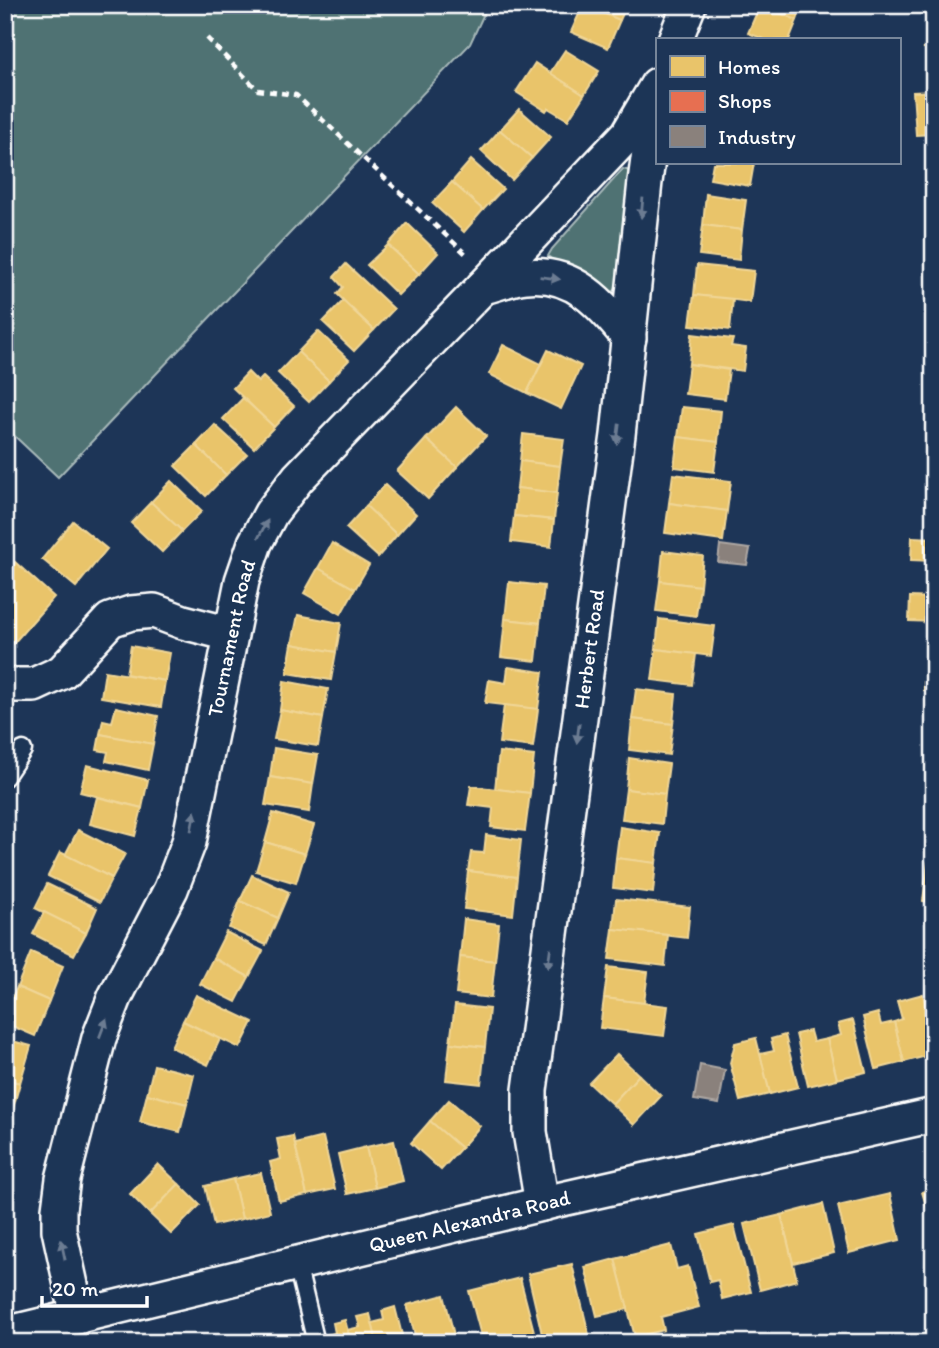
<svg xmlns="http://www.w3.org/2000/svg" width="939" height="1348" font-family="Itim,sans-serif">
<rect width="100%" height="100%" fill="#1d3557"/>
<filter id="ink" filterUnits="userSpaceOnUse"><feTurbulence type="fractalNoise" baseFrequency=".0143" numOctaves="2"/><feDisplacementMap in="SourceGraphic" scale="14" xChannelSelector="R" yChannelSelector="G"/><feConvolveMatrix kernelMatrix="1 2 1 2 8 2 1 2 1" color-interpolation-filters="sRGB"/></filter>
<g filter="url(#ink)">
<g fill="#4f7273" stroke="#a7b8b9" stroke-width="2">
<path d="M5,5h483l-18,39 -412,433 -53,-50z"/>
<path d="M623,169l7,2 -13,118 -5,3 -17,-14 -42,-17 -5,-5 4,-7z"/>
</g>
<g fill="#e9c46a" stroke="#f0d697" stroke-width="2">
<path d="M583,5l37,15 -12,28 -37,-16z"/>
<path d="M585,5h42l-7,15z"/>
<path d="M760,5l37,15 -8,20h-23l-18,-7z"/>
<path d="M761,5h42l-6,15z"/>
<path d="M933,24h1v27l-10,-3z"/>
<path d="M565,50l34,21 -15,24 -34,-22z"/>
<path d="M535,63l49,32 -16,25 -20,-12 -2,3 -30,-19z"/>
<path d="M934,91v43l-18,1 -3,-43z"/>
<path d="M519,109l32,28 -19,21 -32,-28z"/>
<path d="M500,130l32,28 -20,22 -31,-29z"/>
<path d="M471,160l32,29 -20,21 -31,-28z"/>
<path d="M713,163h41l-4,23 -40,-7z"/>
<path d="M452,182l31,28 -19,22 -32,-29z"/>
<path d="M706,194l40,6 -4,30 -39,-5z"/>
<path d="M407,223l31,30 -19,21 -31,-29z"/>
<path d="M703,225l39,5 -3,30 -40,-5z"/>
<path d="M388,245l31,29 -21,21 -31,-30z"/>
<path d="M346,264l48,45 -20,21 -37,-36 6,-7 -9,-10z"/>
<path d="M697,265l57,6 -4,31 -56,-7z"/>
<path d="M694,295l39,4 -3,31 -40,-5z"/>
<path d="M343,301l31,29 -20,21 -31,-29z"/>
<path d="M318,331l31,29 -20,21 -31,-29z"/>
<path d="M692,334l41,5 -2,7 15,2 -3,23 -54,-7z"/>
<path d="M503,345l38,19 -14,29 -38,-19z"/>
<path d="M548,350l33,16 -20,43 -34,-16z"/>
<path d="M298,352l31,29 -20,21 -31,-29z"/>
<path d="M689,364l40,6 -4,29 -40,-5z"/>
<path d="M248,372l10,10 5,-5 31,29 -20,21 -41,-39z"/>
<path d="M243,398l31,29 -20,21 -31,-29z"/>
<path d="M456,407l30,29 -29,31 -31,-28z"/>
<path d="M682,407l39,4 -3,31 -40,-5z"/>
<path d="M215,425l32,29 -21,21 -30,-30z"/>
<path d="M523,434l41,5 -4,27 -40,-5z"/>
<path d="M678,437l40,5 -4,30 -40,-5z"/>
<path d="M426,439l31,28 -29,32 -31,-28z"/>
<path d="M196,445l30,30 -20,21 -31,-30z"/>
<path d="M520,461l40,5 -3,27 -40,-5z"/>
<path d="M673,474l58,7 -4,30 -58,-8z"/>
<path d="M171,481l31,30 -20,20 -31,-29z"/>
<path d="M385,485l31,29 -19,21 -31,-29z"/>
<path d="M517,488l40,5 -3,27 -40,-4z"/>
<path d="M151,502l31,29 -20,21 -31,-29z"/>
<path d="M669,503l58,8 -4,30 -58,-8z"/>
<path d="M366,506l31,29 -19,22 -32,-29z"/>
<path d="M514,516l40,4 -3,27 -40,-5z"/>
<path d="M73,521l34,28 -31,38 -34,-28z"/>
<path d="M912,537l22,1v23l-23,-1z"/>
<path d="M332,543l37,22 -14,24 -37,-21z"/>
<path d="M663,551l40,5 -3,30 -40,-5z"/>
<path d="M15,562l39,35 -49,56v-80z"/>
<path d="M318,568l37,21 -14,25 -37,-21z"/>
<path d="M660,581l40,5 -4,30 -40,-5z"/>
<path d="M509,582l35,4 -4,37 -35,-4z"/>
<path d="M910,597l24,1v24l-25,-1z"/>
<path d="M298,615l43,8 -5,29 -44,-8z"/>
<path d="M505,619l35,4 -4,38 -35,-4z"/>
<path d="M659,619l56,7 -4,30 -55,-7z"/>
<path d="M934,627v63h-10v-30l3,-1 -1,-31z"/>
<path d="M292,644l44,8 -5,28 -44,-7z"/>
<path d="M131,646l39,7 -5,28 -39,-7z"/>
<path d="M656,649l40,5 -4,31 -40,-5z"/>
<path d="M508,667l35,5 -5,37 -53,-6 4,-23 17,3z"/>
<path d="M105,671l60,10 -4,26 -60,-10z"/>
<path d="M284,681l44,8 -5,29 -43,-8z"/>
<path d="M636,689l40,5 -3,30 -41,-5z"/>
<path d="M504,705l34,4 -5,38 -34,-4z"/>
<path d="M116,707l42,9 -5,28 -53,-10 3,-14 9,2z"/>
<path d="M280,710l43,8 -5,28 -44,-7z"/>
<path d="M632,719l41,5 -4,31 -40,-5z"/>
<path d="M100,734l53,10 -5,26 -42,-9 2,-9 -11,-2z"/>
<path d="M274,748l44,7 -5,29 -43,-7z"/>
<path d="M499,752l35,4 -4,37 -35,-4z"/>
<path d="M629,758l40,6 -4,30 -39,-5z"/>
<path d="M87,765l61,15 -6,28 -62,-16z"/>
<path d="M270,777l43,7 -4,28 -44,-7z"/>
<path d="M471,786l59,7 -5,38 -34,-4 2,-19 -25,-3z"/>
<path d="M626,789l39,5 -3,30 -40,-5z"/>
<path d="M97,797l45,11 -7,28 -45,-12z"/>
<path d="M273,813l41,12 -9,29 -40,-12z"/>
<path d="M620,827l40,6 -4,30 -40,-5z"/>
<path d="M78,830l47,24 -13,24 -47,-23z"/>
<path d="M486,835l35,5 -4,37 -49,-6 3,-19 13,1z"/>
<path d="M265,842l40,12 -9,29 -40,-12z"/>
<path d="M60,852l52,26 -12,24 -52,-26z"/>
<path d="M616,858l40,5 -3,30 -40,-5z"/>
<path d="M928,862l6,1v40l-11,-2z"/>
<path d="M468,871l49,6 -4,38 -49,-6z"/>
<path d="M252,875l37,17 -11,26 -38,-17z"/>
<path d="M47,884l50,24 -11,25 -51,-25z"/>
<path d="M616,899l74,8 -3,31 -74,-9z"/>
<path d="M240,901l38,17 -12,27 -37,-17z"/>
<path d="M44,912l42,21 -12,22 -41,-21z"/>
<path d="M464,919l35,5 -4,37 -35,-4z"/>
<path d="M613,929l55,6 -3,31 -56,-7z"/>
<path d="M226,932l37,19 -14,26 -36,-19z"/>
<path d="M31,952l32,14 -14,35 -32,-14z"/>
<path d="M460,957l35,4 -4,37 -35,-4z"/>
<path d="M213,958l36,19 -13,25 -36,-18z"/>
<path d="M608,967l40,5 -4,31 -40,-5z"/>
<path d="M17,987l32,14 -14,35 -30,-13v-9z"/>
<path d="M923,994l11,44v16l-30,8 -10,-40 8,-3 -5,-18z"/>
<path d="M196,995l57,27 -13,26 -57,-27z"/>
<path d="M604,998l64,8 -4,30 -64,-8z"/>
<path d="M455,1005l34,4 -4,38 -35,-4z"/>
<path d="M878,1013l3,12 13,-3 10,40 -28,7 -13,-52z"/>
<path d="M853,1020l13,52 -29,7 -10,-40 14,-4 -3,-11z"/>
<path d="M183,1021l37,18 -12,26 -37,-18z"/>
<path d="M810,1031l3,11 14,-3 10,40 -29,7 -12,-52z"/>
<path d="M785,1035l13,52 -28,7 -10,-40 14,-3 -3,-12z"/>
<path d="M756,1038l14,56 -30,7 -10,-38 5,-20z"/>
<path d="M5,1039l26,7 -11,37 -15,-4z"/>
<path d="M450,1043l35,4 -4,37 -35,-4z"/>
<path d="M617,1054l22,21 -27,29 -23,-21z"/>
<path d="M154,1065l40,10 -7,29 -40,-10z"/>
<path d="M639,1075l22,21 -27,29 -22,-21z"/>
<path d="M5,1079l15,4 -10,36 -5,-1z"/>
<path d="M147,1094l40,10 -7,28 -40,-10z"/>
<path d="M449,1100l31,26 -19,22 -31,-27z"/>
<path d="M430,1121l31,27 -20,22 -30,-27z"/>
<path d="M293,1136l14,59 -28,6 -9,-39 11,-3 -4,-20z"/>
<path d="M323,1137l12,52 -28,6 -12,-51z"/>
<path d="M394,1141l9,40 -28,7 -9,-41z"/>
<path d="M366,1147l9,41 -28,6 -9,-40z"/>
<path d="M158,1164l21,20 -29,30 -20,-20z"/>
<path d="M261,1173l9,39 -28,7 -9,-40z"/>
<path d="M233,1179l9,40 -28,6 -9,-39z"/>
<path d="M179,1184l21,21 -29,29 -21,-20z"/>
<path d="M934,1188v40h-1l-11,-36z"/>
<path d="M890,1194l10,46 -51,13 -11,-47z"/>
<path d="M823,1204l11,49 -41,10 -12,-48z"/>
<path d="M781,1215l16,65 -37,10 -16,-66z"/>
<path d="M734,1225l17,67 -29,7 -4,-19 -8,2 -12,-48z"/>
<path d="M671,1245l6,24 11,-3 11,41 -38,10 3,13 -29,7 -20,-78z"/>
<path d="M615,1259l13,50 -31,7 -12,-49z"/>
<path d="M572,1264l19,79h-47l-16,-69z"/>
<path d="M520,1278l16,61 -13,4h-40l-14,-52z"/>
<path d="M444,1295l12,48h-39l-10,-38z"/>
<path d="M395,1307l9,36h-27l-5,-20 12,-3 -2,-9z"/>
<path d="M370,1314l7,29h-26l-4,-13 13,-3 -3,-10z"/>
<path d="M345,1320l6,23h-27l-2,-7 13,-3 -2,-10z"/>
</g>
<path fill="#e76f51" stroke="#ee9a85" stroke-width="2" d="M299,1335l2,8h-35z"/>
<g fill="#8a817c" stroke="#ada7a3" stroke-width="2">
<path d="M720,545l30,4 -3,16 -29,-3z"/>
<path d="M700,1065l25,5 -6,34 -25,-4z"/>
</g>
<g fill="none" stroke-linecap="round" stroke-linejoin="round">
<defs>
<g id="lane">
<path d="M5,777l18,-27"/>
<path d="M297,1264l19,79"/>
</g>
<g id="street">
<path d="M675,40l14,-35"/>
<path d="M483,287c14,-3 29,-10 43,-11 48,-5 76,28 103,62"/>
<path d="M5,685h29l28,-13 48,-52 21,-7 23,-2 29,11 47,12"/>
<path id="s1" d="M542,1204l-12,-72v-42l88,-655 27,-253 11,-83"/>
<path id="s2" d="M78,1317l-19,-87v-21l4,-30 36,-141 16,-41 56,-108 18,-47 53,-261 13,-38 16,-30 27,-35 185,-191 145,-153 29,-49"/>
<path id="s3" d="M5,1334l557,-135 372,-84"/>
</g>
</defs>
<use href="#lane" stroke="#fff" stroke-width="21"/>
<use href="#street" stroke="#fff" stroke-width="38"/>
<path stroke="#fff" stroke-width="4.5" stroke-dasharray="7 5" stroke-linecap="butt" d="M207,38l51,52 38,5 172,161"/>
<use href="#lane" stroke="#1d3557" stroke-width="16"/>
<use href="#street" stroke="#1d3557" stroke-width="33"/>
</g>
<defs><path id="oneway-solid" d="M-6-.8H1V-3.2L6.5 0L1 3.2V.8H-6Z" transform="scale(1.75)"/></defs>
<g fill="#6c7c92">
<use href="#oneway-solid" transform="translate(642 208) rotate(95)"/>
<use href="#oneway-solid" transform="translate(550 278) rotate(7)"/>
<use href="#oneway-solid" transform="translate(618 434) rotate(97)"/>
<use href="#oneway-solid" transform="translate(263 529) rotate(-62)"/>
<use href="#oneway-solid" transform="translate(578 733) rotate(97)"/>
<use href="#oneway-solid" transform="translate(193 821) rotate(-79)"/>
<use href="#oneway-solid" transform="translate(549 958) rotate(98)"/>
<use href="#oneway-solid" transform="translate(103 1028) rotate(-69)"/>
<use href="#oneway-solid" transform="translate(63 1250) rotate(-102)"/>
</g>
</g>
<g text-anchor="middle" stroke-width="7" stroke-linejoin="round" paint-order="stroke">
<g font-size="21" fill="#fff" stroke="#1d3557">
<text dy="7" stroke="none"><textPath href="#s2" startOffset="710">Tournament Road</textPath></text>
<text dy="7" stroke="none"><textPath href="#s1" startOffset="560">Herbert Road</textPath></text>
<text dy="7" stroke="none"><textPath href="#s3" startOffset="478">Queen Alexandra Road</textPath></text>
</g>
</g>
<rect width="939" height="1348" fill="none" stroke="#1d3557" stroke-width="28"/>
<rect x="14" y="14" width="911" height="1320" fill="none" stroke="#fff" stroke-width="2.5" filter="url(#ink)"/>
<rect x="656" y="38" width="245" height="126" fill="#1d3557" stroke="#77869a" stroke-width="2"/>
<rect x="670" y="56" width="35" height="21" fill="#e9c46a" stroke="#77869a" stroke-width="2"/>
<text x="718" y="74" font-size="21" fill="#ffffff">Homes</text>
<rect x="670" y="91" width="35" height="21" fill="#e76f51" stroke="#77869a" stroke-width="2"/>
<text x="718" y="108" font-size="21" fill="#ffffff">Shops</text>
<rect x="670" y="126" width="35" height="21" fill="#8a817c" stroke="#77869a" stroke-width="2"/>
<text x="718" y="144" font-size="21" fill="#ffffff">Industry</text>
<path d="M42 1296v10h105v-10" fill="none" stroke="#ffffff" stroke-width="3.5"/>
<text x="52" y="1296" font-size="21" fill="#ffffff" stroke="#1d3557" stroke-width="5" paint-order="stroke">20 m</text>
</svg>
